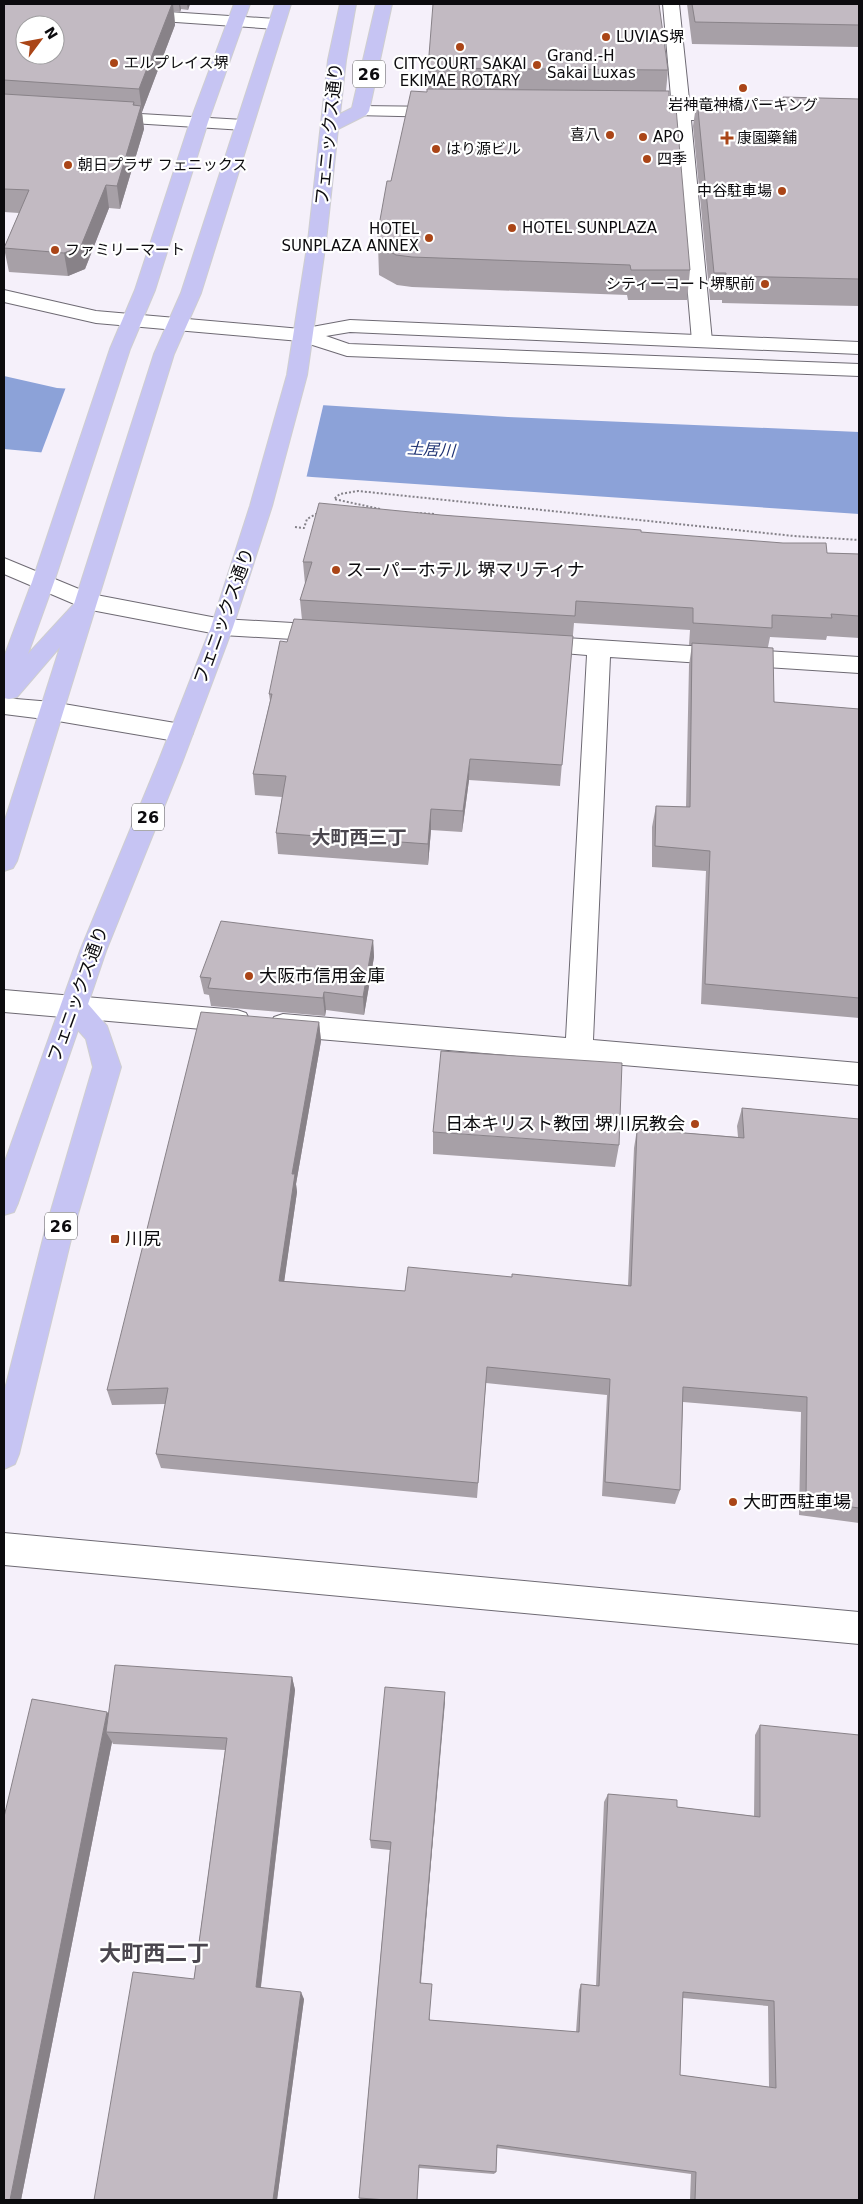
<svg xmlns="http://www.w3.org/2000/svg" width="863" height="2204" font-family="'DejaVu Sans','Noto Sans JP',sans-serif">
<rect width="100%" height="100%" fill="#f5f0fa"/>
<path fill="#8ca2d8" d="M4,376l53,12 451,29 351,15v82l-547,-37 -308,-28z"/>
<path fill="#f5f0fa" d="M66,387l258,15 -18,77 -266,-23z"/>
<g fill="none" stroke-linecap="round" stroke-linejoin="round">
<defs>
<g id="minor">
<path d="M663,4h16l11,105 43,1 6,1 3,4 -3,4 -6,1h-42l21,221 -3,4 -7,2 -7,-2 -3,-4 -19,-221 -41,-2 -3,-4 3,-4 40,-1z"/>
<path d="M138,10l138,9 6,1 2,4 -2,4 -6,1 -144,-10 -2,-4 2,-4z"/>
<path d="M360,106l83,1 6,1 3,4 -3,4 -6,1 -89,-2 -3,-4 3,-4z"/>
<path d="M106,112l138,8 6,1 3,4 -3,4 -6,1 -144,-9 -3,-4 3,-4z"/>
<path d="M4,558l87,36 131,25 105,6 8,2 3,6 -3,6 -8,2 -105,-6 -136,-26 -82,-35z"/>
<path d="M535,636l324,21v16l-249,-16 -17,383 266,23v22l-576,-49 -9,-3 -4,-8 4,-8 9,-3 283,24 21,-383 -60,-5 -3,-6 3,-6z"/>
<path d="M4,698l48,4 129,22 8,3 4,6 -4,6 -8,3 -129,-22 -48,-6z"/>
<path d="M4,990l233,20 9,3 4,8 -4,8 -9,3 -233,-20z"/>
</g>
<g id="tertiary">
<path d="M4,290l92,21 205,18 49,-9 509,22v12l-509,-22 -24,4 23,8 510,20v12l-512,-20 -47,-15 -204,-18 -92,-21z"/>
<path d="M4,1533l855,79v32l-855,-79z"/>
</g>
<g id="trunk">
<path d="M234,4h16l-42,118 -53,168 -25,59 -76,233 -26,72 46,-50 80,-250 27,-61 94,-289h16l-90,289 -27,61 -157,507 -4,7 -9,3v-48l56,-176 -43,50 -8,2 -5,-1v-41l28,-75 78,-233 25,-59 55,-168z"/>
<path d="M340,4h16l-10,56 -6,54 12,-6 24,-104h16l-23,107 -3,4 -28,14 -12,112 -19,134 -35,131 -39,121 -50,133 -77,191 -18,53 19,22 14,41 -48,164 -54,223 -4,10 -11,5v-76l41,-162 48,-164 -7,-28 -8,-9 -60,173 -4,9 -10,3v-51l76,-213 79,-191 52,-133 39,-121 37,-131 21,-134 20,-181z"/>
</g>
</defs>
<use href="#minor" stroke="#6e6a73" stroke-width="2"/>
<use href="#tertiary" stroke="#6e6a73" stroke-width="2"/>
<use href="#trunk" stroke="#cececf" stroke-width="2"/>
<g stroke="#848188" stroke-width="2" stroke-dasharray="2 2" stroke-linecap="butt">
<path d="M380,509l-46,-10 6,-5 18,-3 436,45 65,4"/>
<path d="M416,513l19,1v4"/>
<path d="M295,527l9,1 3,-9 11,-6"/>
</g>
<use href="#minor" fill="#fff" fill-rule="evenodd"/>
<use href="#tertiary" fill="#fff" fill-rule="evenodd"/>
<use href="#trunk" fill="#c6c4f3" fill-rule="evenodd"/>
</g>
<g fill="#a7a0a7" fill-rule="evenodd">
<path d="M4,4h186l-2,6 -7,-1 -1,3 -6,-1 1,14 -33,87 2,17 -24,80 -11,-1 -24,61 -17,7 -59,-4 -5,-24 15,-35 -15,-1z"/>
<path d="M687,4h172v43l-167,-3z"/>
<path d="M428,68l240,2 -2,21 24,179 -3,30h-59l-1,-5 -215,-8 -15,-2 -18,-10 -1,-30 13,-64 37,-92z"/>
<path d="M783,97l76,2v207l-137,-3v-3h-12l-17,-174 4,-27 85,2z"/>
<path d="M441,515l200,17 186,21 32,1v84l-32,-2 -1,4 -56,-3 -2,10 6,55 85,7v309l-158,-14 5,-133 -54,-4v-40l4,-21 30,1 3,-142 3,-20h-3l1,-15 -116,-7 -14,163 -91,-6 -7,52 -31,-2 -3,35 -150,-11 -2,-21 6,-36 -27,-2 -2,-21 17,-73 -1,-7 18,-52 15,-22 -2,-20 5,-16 -2,-22z"/>
<path d="M373,940l1,17 -10,58 -38,-5 -1,6 -114,-10 -2,-11 -5,-1 -4,-17z"/>
<path d="M319,1022l2,19 -25,143 1,8 -13,89 121,10 107,-14 116,8 6,-137 3,-19 101,8 -1,-11 5,-18 117,11v404l-60,-8 2,-103 -118,-10 -3,88 -5,14 -73,-8 5,-101 -121,-12 -9,115 -316,-30 -5,-14 9,-50 -53,1 -5,-15z"/>
<path d="M433,1132l186,13 -4,22 -182,-13z"/>
<path d="M292,1677l3,13 -34,297 43,12 -27,201h-183l100,-221 31,-229 -112,-6 -1,-2 -91,458h-17l103,-488 1,2z"/>
<path d="M445,1692l-24,291 9,37 146,12 3,-42 2,-6 15,2 8,-184 4,-8 69,13 77,9 1,-81 5,-10 99,475h-169l1,-26 -194,-26 -1,24 -2,2 -75,-6 -2,32h-45l-11,-1 -2,-1 31,-348 -19,-2 -1,-8zM683,1998l85,8 1,81 -89,-12z"/>
</g>
<g fill="#888288">
<path d="M172,4h1l2,21 -33,87 -3,-23z"/>
<path d="M179,4h1l1,5 -1,3z"/>
<path d="M187,4h3l-2,6z"/>
<path d="M134,102l2,18 5,-14 3,23 -24,80 -3,-23z"/>
<path d="M106,185l3,23 -24,61 -17,7 -4,-23z"/>
<path d="M470,759l-1,21 -7,52 1,-21z"/>
<path d="M431,809v21l-3,35v-21z"/>
<path d="M373,940l1,17 -10,58 -1,-18z"/>
<path d="M324,992l2,18 -1,6 -2,-18z"/>
<path d="M319,1022l2,19 -25,143 1,8 -15,105 -3,-16 13,-107z"/>
<path d="M292,1677l3,13 -35,303 -4,-6z"/>
<path d="M445,1692v10l-25,286v-5z"/>
<path d="M107,1712l8,13 -9,7 6,10 -91,458h-11z"/>
<path d="M301,1992l3,7 -27,201h-4z"/>
</g>
<g fill="#c2bac2" stroke="#888288" fill-rule="evenodd">
<path d="M4,4h168l-33,85 -135,-9zM25,25h30v30h-30z"/>
<path d="M433,4h226l9,66 -240,-2z"/>
<path d="M692,4h167v21l-164,-3z"/>
<path d="M427,89l242,2v5h6l15,174h-59l-1,-5 -218,-8 -16,-2 -18,-10v-14l9,-50h4l20,-90 16,1z"/>
<path d="M4,94l130,8 -1,3 8,1 -24,80 -11,-1 -25,61 -17,7 -60,-5 25,-58 -25,-1z"/>
<path d="M783,97l76,2v180l-133,-3v-3h-12l-17,-174 86,2z"/>
<path d="M319,503l122,12 200,15v2l142,11h43l1,10 32,1v62l-28,-2 1,4 -60,-3v13l-79,-5v-15l-117,-7 -1,15 -275,-16 12,-38h-9z"/>
<path d="M294,619l279,17 -11,129 -92,-6 -7,52 -32,-2 -3,35 -152,-11 10,-57 -33,-2 19,-80h-3l11,-53 7,1z"/>
<path d="M692,643l81,5 1,54 85,7v289l-154,-14 5,-133 -55,-5 1,-40 34,1z"/>
<path d="M221,921l152,19 -10,57 -39,-5 -1,6 -115,-10 3,-10 -11,-1z"/>
<path d="M201,1012l118,10 -27,152h3l-16,107 126,10 3,-24 104,10v-3l119,12 6,-157 107,9 -2,-30 117,11v389l-53,-7 1,-104 -124,-10 -3,103 -75,-8 5,-103 -123,-12 -9,116 -322,-29 12,-66 -61,2z"/>
<path d="M441,1051l181,12 -3,82 -186,-13z"/>
<path d="M115,1665l177,12 -36,310 45,5 -28,208h-179l39,-228 61,7 33,-241 -121,-6z"/>
<path d="M385,1687l60,5 -25,291 12,1 -3,36 150,12 2,-48 18,2 9,-192 69,6v7l83,10v-92l99,10v465h-164l1,-28 -199,-27 -1,27 -77,-7 -2,35h-30l-28,-2 32,-356 -21,-2zM683,1992l91,9 2,87 -96,-13z"/>
<path d="M32,1699l75,13 -97,488h-6v-383z"/>
</g>
<g fill="#aa4517" stroke="#fff" stroke-width="2">
<circle cx="606" cy="37" r="5"/>
<circle cx="460" cy="47" r="5"/>
<circle cx="114" cy="63" r="5"/>
<circle cx="537" cy="65" r="5"/>
<circle cx="743" cy="88" r="5"/>
<circle cx="610" cy="135" r="5"/>
<circle cx="643" cy="137" r="5"/>
<path d="M724.5 130.5h5v5h5v5h-5v5h-5v-5h-5v-5h5z"/>
<circle cx="436" cy="149" r="5"/>
<circle cx="647" cy="159" r="5"/>
<circle cx="68" cy="165" r="5"/>
<circle cx="782" cy="191" r="5"/>
<circle cx="512" cy="228" r="5"/>
<circle cx="429" cy="238" r="5"/>
<circle cx="55" cy="250" r="5"/>
<circle cx="765" cy="284" r="5"/>
<circle cx="336" cy="570" r="5"/>
<circle cx="249" cy="976" r="5"/>
<circle cx="695" cy="1124" r="5"/>
<rect x="110" y="1234" width="10" height="10" rx="2.5"/>
<circle cx="733" cy="1502" r="5"/>
</g>
<g text-anchor="middle" stroke-width="4.5" stroke-linejoin="round" paint-order="stroke">
<g font-size="15" fill="#0c0b0e" stroke="#fff" text-anchor="start">
<text x="616" y="42">LUVIAS堺</text>
<text x="547" y="61">Grand.-H<tspan x="547" dy="17">Sakai Luxas</tspan></text>
<text x="124" y="68">エルプレイス堺</text>
<text x="460" y="69" text-anchor="middle">CITYCOURT SAKAI<tspan x="460" dy="17">EKIMAE ROTARY</tspan></text>
<text x="743" y="110" text-anchor="middle">岩神竜神橋パーキング</text>
<text x="600" y="140" text-anchor="end">喜八</text>
<text x="653" y="142">APO</text>
<text x="737" y="143">康園藥舗</text>
<text x="446" y="154">はり源ビル</text>
<text x="657" y="164">四季</text>
<text x="78" y="170">朝日プラザ フェニックス</text>
<text x="772" y="196" text-anchor="end">中谷駐車場</text>
<text x="522" y="233">HOTEL SUNPLAZA</text>
<text x="419" y="234" text-anchor="end">HOTEL<tspan x="419" dy="17">SUNPLAZA ANNEX</tspan></text>
<text x="65" y="255">ファミリーマート</text>
<text x="755" y="289" text-anchor="end">シティーコート堺駅前</text>
</g>
<g fill="#fff" stroke="#555456" stroke-width="1">
<rect x="353" y="60.5" width="32" height="27" rx="4"/>
<rect x="132" y="803.5" width="32" height="27" rx="4"/>
<rect x="45" y="1212.5" width="32" height="27" rx="4"/>
</g>
<g font-size="16" font-weight="bold" fill="#0c0b0e">
<text x="369" y="80">26</text>
<text x="148" y="823">26</text>
<text x="61" y="1232">26</text>
</g>
<g font-size="16" font-style="italic" fill="#1f3373" stroke="#fff">
<text transform="translate(431 449) rotate(3)" y="6">土居川</text>
</g>
<g font-size="18" fill="#0c0b0e" stroke="#fff">
<text transform="translate(329 134) rotate(-84)" y="6">フェニックス通り</text>
<text transform="translate(224 616) rotate(-70)" y="6">フェニックス通り</text>
<text transform="translate(78 994) rotate(-70)" y="6">フェニックス通り</text>
</g>
<g font-size="18" fill="#0c0b0e" stroke="#fff" text-anchor="start">
<text x="346" y="576">スーパーホテル 堺マリティナ</text>
<text x="259" y="982">大阪市信用金庫</text>
<text x="685" y="1130" text-anchor="end">日本キリスト教団 堺川尻教会</text>
<text x="125" y="1245">川尻</text>
<text x="743" y="1508">大町西駐車場</text>
</g>
<g font-size="19" font-weight="bold" fill="#4a464e" stroke="#fff">
<text x="359" y="844">大町西三丁</text>
</g>
<g font-size="22" font-weight="bold" fill="#4a464e" stroke="#fff">
<text x="154" y="1961">大町西二丁</text>
</g>
</g>
<rect width="863" height="2204" fill="none" stroke="#0c0b0e" stroke-width="10"/>
<g transform="translate(40 40) rotate(58)"><circle r="24" fill="#ffffff" stroke="#9e9d9f"/>
<path d="M0-4L9 19L0 12L-9 19Z" fill="#aa4517"/>
<text y="-8" font-size="14" font-weight="bold" text-anchor="middle" fill="#0c0b0e">N</text>
</g>
</svg>
